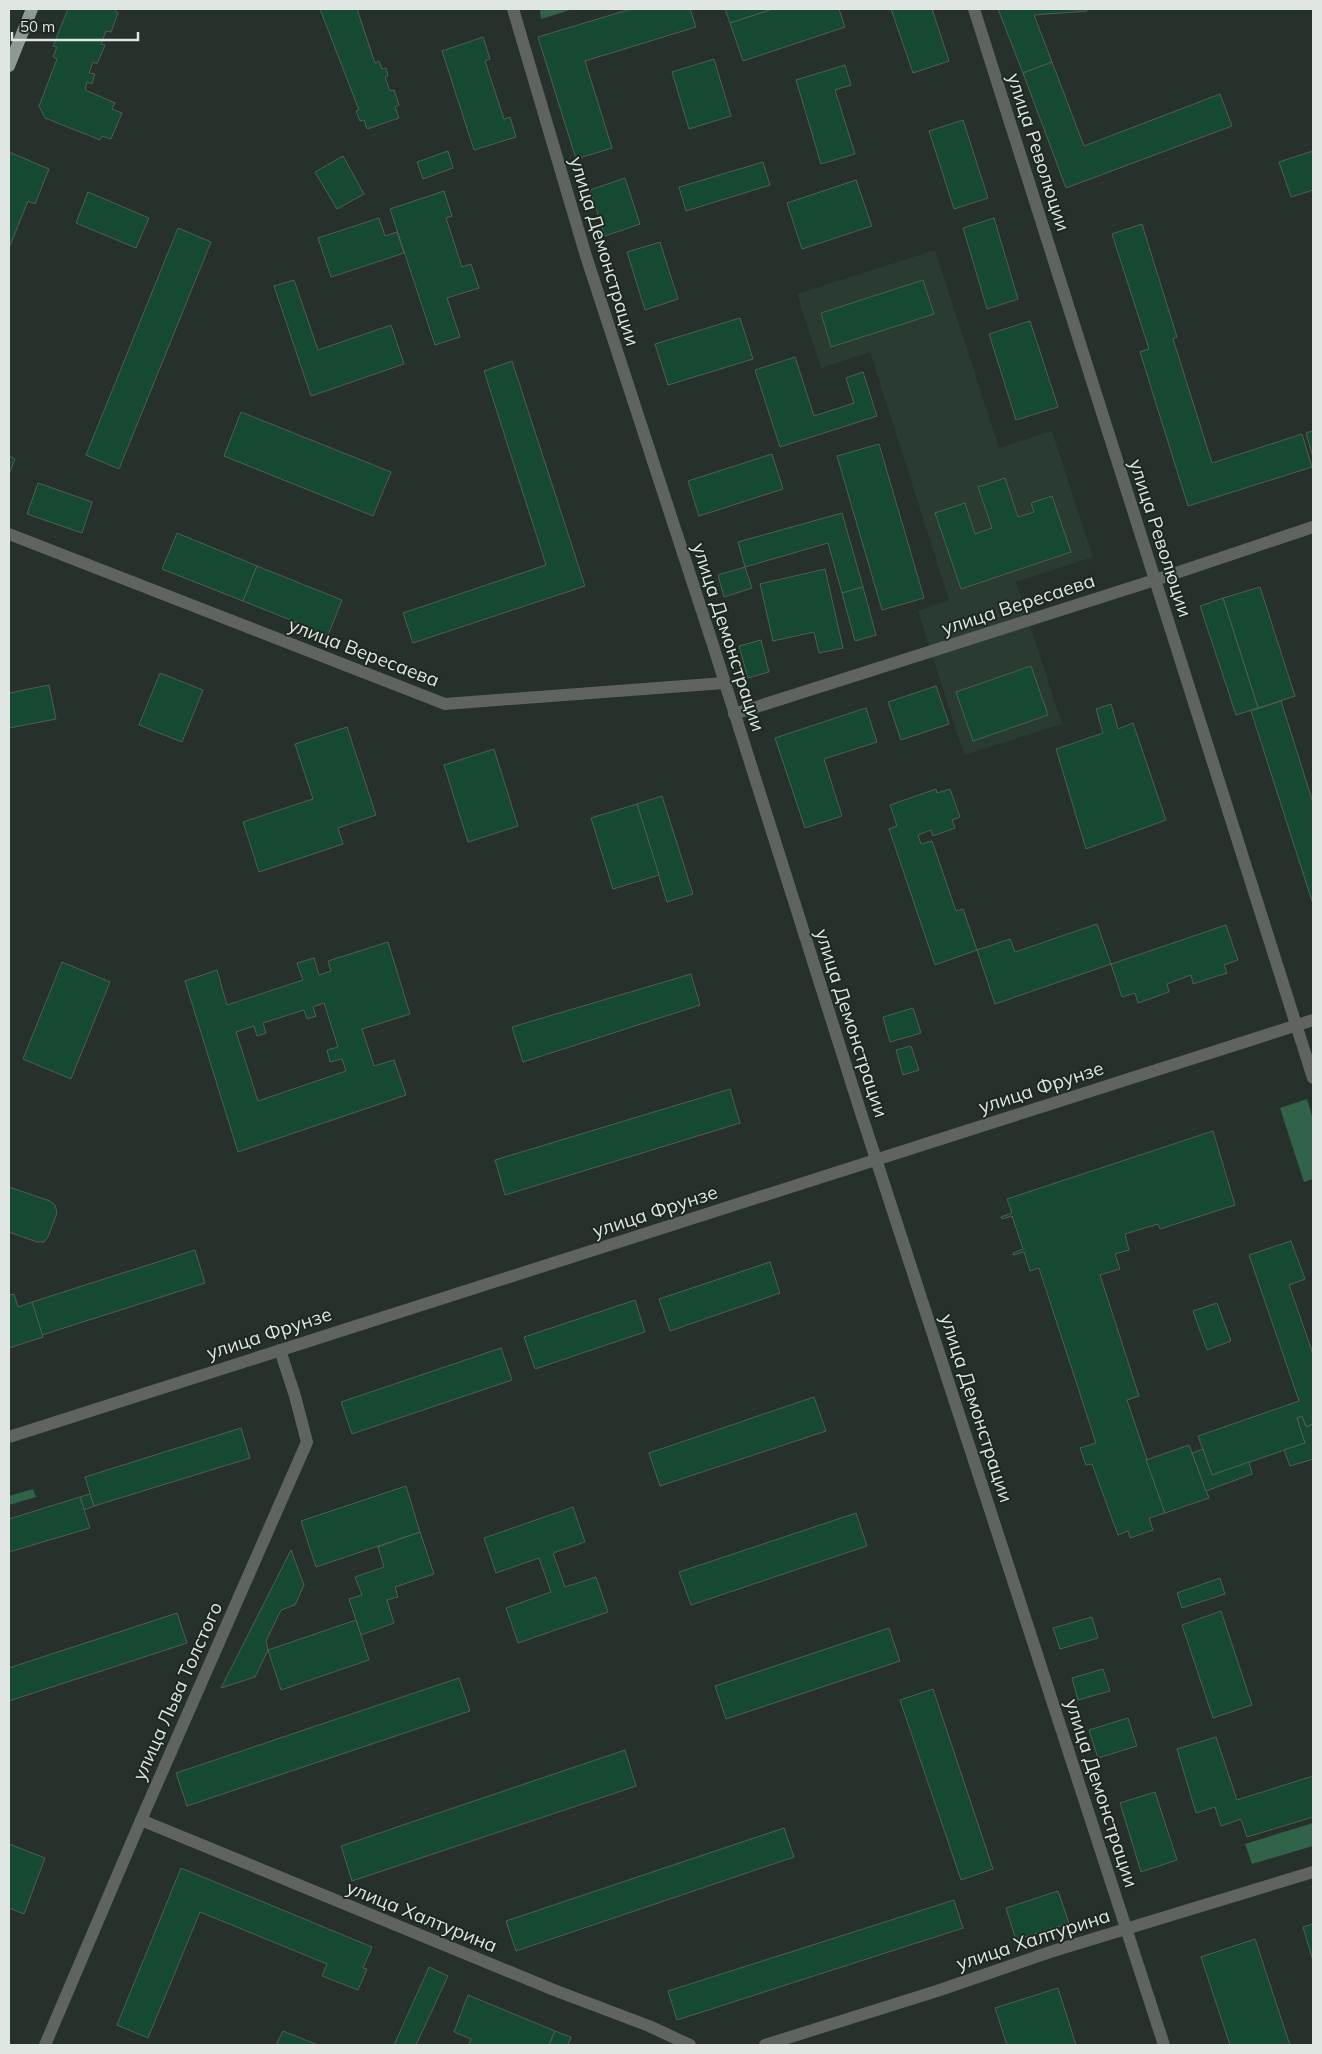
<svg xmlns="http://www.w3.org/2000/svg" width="1322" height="2054" font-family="Mulish,sans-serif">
<rect width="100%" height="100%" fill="#26312b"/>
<path fill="#2a3b31" d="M935,250l64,198 53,-17 41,126 -77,25 46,142 -98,31 -46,-144 31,-11 -79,-248 -49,16 -24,-74z"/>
<g fill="#316349">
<path d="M540,9h33l-32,10z"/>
<path d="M1307,1099l6,20v60l-9,3 -24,-74z"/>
<path d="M33,1489l3,8 -27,8v-9z"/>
<path d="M1313,1823v23l-61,18 -7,-20z"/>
</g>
<g fill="#164931" stroke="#515d55" fill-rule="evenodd">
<path d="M68,9h48l-1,2 3,2 -7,19 -5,-1 -5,13 4,1 -8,19 -4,-2 -4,11 6,1 -3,10 -5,-2 -2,8 30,13 -3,6 10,4 -11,26 -9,-3 -2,4 -55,-22 -6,-12 18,-47 -4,-2 4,-10 -4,-1z"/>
<path d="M320,9h37l18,54 4,-2 3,8 4,-1 2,8 -3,1 5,14 4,-1 5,15 -4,2 4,11 -32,11 -3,-9 -4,1 -4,-10 3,-1z"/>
<path d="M631,9h59l6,18 -111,34 27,87 -36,11 -38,-122z"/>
<path d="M725,9h48l-43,14z"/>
<path d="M773,9h66l6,18 -102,34 -13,-38z"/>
<path d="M891,9h41l17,52 -36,12z"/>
<path d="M998,9h88l1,2 -53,4 18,47 -29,11z"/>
<path d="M483,37l7,22 -5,2 19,58 6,-2 6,20 -42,13 -32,-99z"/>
<path d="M714,59l17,57 -42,13 -17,-57z"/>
<path d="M1052,62l32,84 136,-52 12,32 -166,62 -43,-115z"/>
<path d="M845,65l6,20 -16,5 20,64 -34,10 -25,-84z"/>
<path d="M963,120l25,78 -34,11 -25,-78z"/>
<path d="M448,151l5,17 -30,11 -6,-17z"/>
<path d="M1313,151v39l-22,7 -12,-35z"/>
<path d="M9,152l40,17 -14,35 -7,-3 -19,47z"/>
<path d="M343,156l21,38 -27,15 -22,-37z"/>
<path d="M763,162l7,23 -84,26 -7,-24z"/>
<path d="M625,178l15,46 -35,12 -15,-46z"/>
<path d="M856,180l16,46 -70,23 -15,-46z"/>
<path d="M444,191l8,25 -6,2 16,49 9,-3 8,24 -32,10 13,39 -25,8 -45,-136z"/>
<path d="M88,192l61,26 -13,30 -60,-25z"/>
<path d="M379,218l6,18 12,-4 7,21 -73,24 -13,-39z"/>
<path d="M994,218l24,81 -31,10 -24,-81z"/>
<path d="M1142,224l35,113 -4,2 39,124 90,-29 10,33 -124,39 -48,-154 9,-3 -37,-115z"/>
<path d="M178,228l33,14 -92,227 -33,-14z"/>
<path d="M660,242l18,57 -33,11 -18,-58z"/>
<path d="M294,280l24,70 73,-25 13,39 -93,32 -37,-110z"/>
<path d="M923,280l11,34 -103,33 -10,-34z"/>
<path d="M740,318l13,41 -85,26 -13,-41z"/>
<path d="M1030,321l28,86 -42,13 -27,-86z"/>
<path d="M795,357l19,59 40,-13 -8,-25 17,-6 14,44 -97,31 -25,-77z"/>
<path d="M512,361l73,225 -172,57 -10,-30 143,-48 -62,-194z"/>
<path d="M241,412l150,60 -18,44 -149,-60z"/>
<path d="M1313,431v26l-7,-24z"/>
<path d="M879,444l45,154 -42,12 -45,-154z"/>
<path d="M772,454l11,35 -84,27 -11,-35z"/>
<path d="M9,456l6,3 -6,15z"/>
<path d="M1005,478l13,39 16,-5 -3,-9 21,-7 19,56 -110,37 -26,-76 30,-10 10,31 17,-6 -14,-41z"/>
<path d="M38,483l54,19 -10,31 -55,-19z"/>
<path d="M842,513l21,74 -21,6 -14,-50 -83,24 -7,-25z"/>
<path d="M177,533l80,33 -14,35 -81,-32z"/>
<path d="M257,566l85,34 -14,35 -85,-34z"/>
<path d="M745,567l7,21 -28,9 -6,-22z"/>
<path d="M825,569l18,79 -24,5 -5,-21 -41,9 -13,-57z"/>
<path d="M863,587l13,48 -21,6 -13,-48z"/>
<path d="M1260,587l35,109 -37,12 -35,-110z"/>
<path d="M1223,598l35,110 -22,7 -36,-109z"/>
<path d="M761,640l8,32 -21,6 -9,-32z"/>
<path d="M1031,666l17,49 -75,26 -17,-49z"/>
<path d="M160,673l43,17 -21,52 -43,-17z"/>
<path d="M49,685l7,34 -47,9v-35z"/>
<path d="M936,686l13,38 -48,16 -13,-38z"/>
<path d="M1281,701l32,102v101l-62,-193z"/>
<path d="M1111,704l7,25 15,-6 33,97 -80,29 -30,-100 47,-16 -7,-24z"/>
<path d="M866,708l11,34 -53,17 18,57 -37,12 -30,-90z"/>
<path d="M347,727l29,88 -38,13 5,16 -84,28 -16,-50 70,-23 -18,-55z"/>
<path d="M494,749l24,77 -50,16 -24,-77z"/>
<path d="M936,789l1,4 13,-4 10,28 -8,3 3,8 -22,8 -2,-6 -13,5 3,9 11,-3 24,70 7,-2 14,41 -42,15 -46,-136 8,-3 -7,-21z"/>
<path d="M662,796l31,98 -26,8 -30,-98z"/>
<path d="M637,804l22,71 -46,14 -22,-71z"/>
<path d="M1097,924l14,40 -116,40 -18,-54 33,-11 5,13z"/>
<path d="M1226,925l12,35 -14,5 3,8 -34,11 -2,-9 -24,9 2,8 -31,11 -3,-10 -13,4 -11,-33z"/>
<path d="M388,942l22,72 -48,15 12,37 20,-6 12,35 -168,57 -53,-171 32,-11 10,35 76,-25 -6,-17 17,-5 5,17 12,-4 -3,-10zM324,1003l14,44 -11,3 3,12 12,-3 4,12 -88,30 -22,-69 18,-6 3,10 9,-3 -3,-10 41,-13 3,9 9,-3 -3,-9z"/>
<path d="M62,962l48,20 -39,97 -48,-20z"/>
<path d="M691,974l9,31 -177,57 -11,-35z"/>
<path d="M913,1008l8,25 -31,9 -7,-25z"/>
<path d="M911,1046l8,24 -16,5 -7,-25z"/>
<path d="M730,1089l10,34 -235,72 -10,-35z"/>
<path d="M1213,1131l22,74 -75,24 -2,-5 -33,10 4,16 -14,4 5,15 -20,6 39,121 -12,4 38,113 -16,5 4,12 -23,8 -2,-7 -10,4 -26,-71 -6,1 -6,-17 16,-5 -57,-175 -9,3 -6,-19 -11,3v-2l10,-4 -11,-33 -10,3 -1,-2 11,-4 -5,-14z"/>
<path d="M9,1187l41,14 5,4 2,8 -9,24 -4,5h-7l-28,-10z"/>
<path d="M1291,1241l14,38 -16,6 24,69v70l-7,3 -4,-11 -5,2 8,25 -93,32 -14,-39 101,-35 -50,-146z"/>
<path d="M195,1250l10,33 -163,52 -10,-33z"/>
<path d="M770,1262l10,31 -110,38 -11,-32z"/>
<path d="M14,1294l4,13 14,-5 11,35 -34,11v-53z"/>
<path d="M635,1300l10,32 -110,37 -11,-32z"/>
<path d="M1217,1303l14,38 -24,9 -14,-39z"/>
<path d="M501,1348l11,32 -160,54 -11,-32z"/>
<path d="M814,1397l12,34 -166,55 -11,-33z"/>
<path d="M1302,1416l4,11 7,-3v35l-23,7 -6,-16 21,-7 -8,-25z"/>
<path d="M241,1428l9,30 -156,48 -9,-29z"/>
<path d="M1189,1445l20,53 -44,15 -19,-53z"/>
<path d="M1203,1449l9,26 37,-13 3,12 -46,17 -14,-38z"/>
<path d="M406,1486l14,46 -104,35 -15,-46z"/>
<path d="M90,1494l4,12 -10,4 -4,-13z"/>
<path d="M80,1497l10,31 -81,24v-33z"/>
<path d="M573,1507l12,35 -32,11 12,34 31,-10 12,35 -90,31 -12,-35 45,-16 -12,-34 -43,15 -12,-35z"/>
<path d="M856,1513l11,33 -176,59 -12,-33z"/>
<path d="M420,1532l14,42 -39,13 3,10 -11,3 7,23 -33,12 -12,-36 13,-4 -7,-18 29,-10 -6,-20z"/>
<path d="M291,1550l13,35 -9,20 -14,5 -15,31 2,9 -13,27 -34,11z"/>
<path d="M1220,1578l5,16 -43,14 -5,-15z"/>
<path d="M1221,1611l31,94 -39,13 -31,-93z"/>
<path d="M177,1613l10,30 -178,58v-33z"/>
<path d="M1092,1617l6,21 -38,11 -7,-21z"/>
<path d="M356,1620l13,40 -88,30 -13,-40z"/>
<path d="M889,1628l11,33 -174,58 -11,-33z"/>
<path d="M1103,1669l7,22 -32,9 -6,-22z"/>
<path d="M459,1678l11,33 -283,95 -11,-33z"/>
<path d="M933,1689l60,180 -32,11 -61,-180z"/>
<path d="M1128,1718l9,28 -39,12 -9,-28z"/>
<path d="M1216,1737l21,63 76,-24v41l-66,20 -6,-18 -20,7 -6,-19 -19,6 -19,-64z"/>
<path d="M625,1750l11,36 -284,95 -11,-35z"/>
<path d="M1155,1792l22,68 -36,12 -21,-69z"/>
<path d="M784,1828l10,29 -278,94 -10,-30z"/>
<path d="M9,1844l36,14 -21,56 -15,-6z"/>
<path d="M181,1868l191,79 -9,21 4,1 -9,21 -36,-14 5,-12 -127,-52 -52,126 -31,-13z"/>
<path d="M1058,1891l11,32 -53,17 -10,-32z"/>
<path d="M954,1900l9,28 -286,92 -9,-29z"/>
<path d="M1313,1924v37l-10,-34z"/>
<path d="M1255,1939l35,106h-60l-29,-88z"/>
<path d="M429,1967l19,9 -32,69h-22z"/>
<path d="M1058,1988l18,57h-69l-12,-37z"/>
<path d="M468,1995l87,36 -6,14h-80l2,-6 -17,-7z"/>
<path d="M283,2031l35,14h-42z"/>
<path d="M555,2031l16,6 -3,8h-19z"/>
</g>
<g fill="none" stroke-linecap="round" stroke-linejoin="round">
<g stroke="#5f6461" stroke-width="12">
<path d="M513,9l73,247 127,389 147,465 304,935"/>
<path d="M974,9l339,1069"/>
<path d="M9,534l436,170 279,-21"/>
<path d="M734,714l421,-134 158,-53"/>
<path d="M9,1437l1304,-417"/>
<path d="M141,1820l413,170 95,36 41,19"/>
<path d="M45,2045l96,-225 166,-378 -12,-46 -15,-46"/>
<path d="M765,2045l175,-55 110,-38 263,-80"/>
</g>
<path stroke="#8e9992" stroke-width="12" d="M9,66l23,-57"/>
</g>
<g text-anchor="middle" stroke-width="4" stroke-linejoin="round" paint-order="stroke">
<g font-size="19" fill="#e0e7e2" stroke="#1d2821">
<text transform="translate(1039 152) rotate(72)" y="7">улица Революции</text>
<text transform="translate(605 251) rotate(73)" y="7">улица Демонстрации</text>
<text transform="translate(1161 538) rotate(72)" y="7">улица Революции</text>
<text transform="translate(1018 604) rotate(-18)" y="7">улица Вересаева</text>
<text transform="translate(729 637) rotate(72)" y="7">улица Демонстрации</text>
<text transform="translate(364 652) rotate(21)" y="7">улица Вересаева</text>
<text transform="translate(852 1023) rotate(72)" y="7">улица Демонстрации</text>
<text transform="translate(1041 1087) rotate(-18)" y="7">улица Фрунзе</text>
<text transform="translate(655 1211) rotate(-18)" y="7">улица Фрунзе</text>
<text transform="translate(269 1333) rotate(-18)" y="7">улица Фрунзе</text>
<text transform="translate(977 1408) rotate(72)" y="7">улица Демонстрации</text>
<text transform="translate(177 1691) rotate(-66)" y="7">улица Льва Толстого</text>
<text transform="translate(1102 1793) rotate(72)" y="7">улица Демонстрации</text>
<text transform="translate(422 1916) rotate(22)" y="7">улица Халтурина</text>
<text transform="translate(1033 1939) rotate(-18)" y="7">улица Халтурина</text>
</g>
</g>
<rect width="1322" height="2054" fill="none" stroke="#e0e7e2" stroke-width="20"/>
<path d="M12 32v8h126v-8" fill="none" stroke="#e0e7e2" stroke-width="2.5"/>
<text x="20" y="32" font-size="15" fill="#e0e7e2" stroke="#1d2821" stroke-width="4" paint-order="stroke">50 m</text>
</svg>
